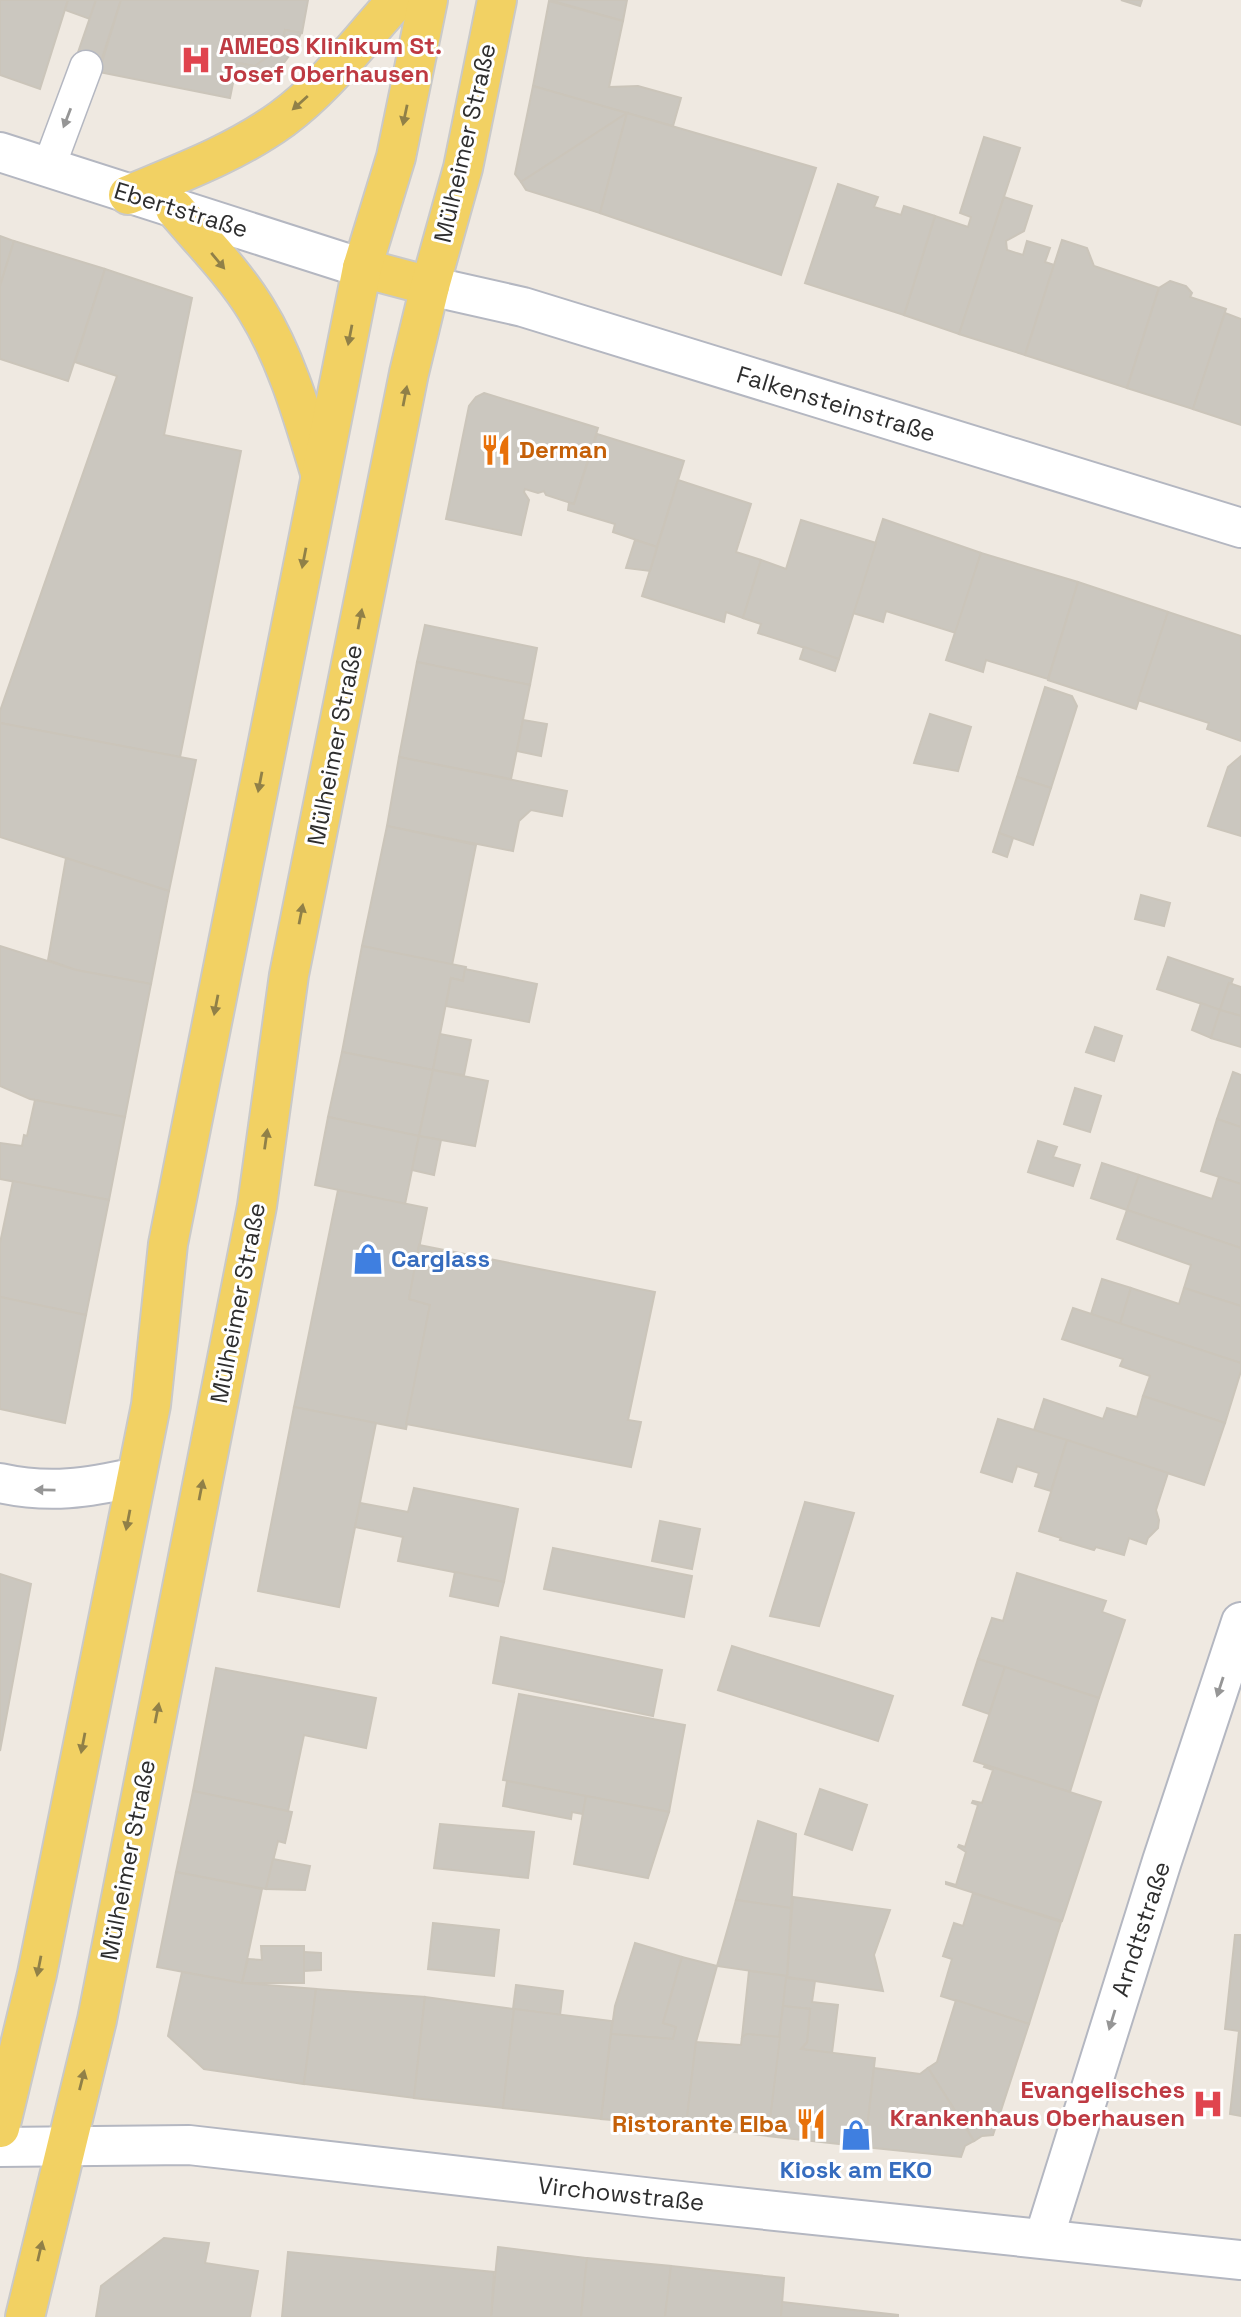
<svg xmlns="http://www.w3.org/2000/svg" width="1241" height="2317" font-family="'Space Grotesk',sans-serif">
<rect width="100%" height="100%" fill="#efe9e1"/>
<g fill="#cbc7bf" stroke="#cbc5ba" stroke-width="2">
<path d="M0,0h68l-28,89 -40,-14z"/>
<path d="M68,0h28l-6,19 -25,-9z"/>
<path d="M96,0h25l-23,70 -24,-6z"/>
<path d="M121,0h187l-6,33 -17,-3 -4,17 -26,19 -18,-3 -7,35 -131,-26z"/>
<path d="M550,0h77l-4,21z"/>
<path d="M1121,0h21l-2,6z"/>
<path d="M549,1l74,20 -14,66 29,-1 43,12 -8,28 -140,-40z"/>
<path d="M285,30l16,3 -7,16 -11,15 -14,10 -17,4h-18l3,-15 18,3 26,-19z"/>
<path d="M533,86l94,27 -106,69 -6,-8z"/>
<path d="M627,113l-27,100 -74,-23 -5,-8z"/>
<path d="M627,113l189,55 -35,107 -181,-62z"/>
<path d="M984,137l36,11 -61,186 -55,-19 31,-99 33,11 3,-10 -11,-4z"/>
<path d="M838,184l40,13 -4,10 27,8 3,-9 31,10 -31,99 -99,-32z"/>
<path d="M1004,197l28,9 -8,25 -18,10 1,9 16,5 4,-14 23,7 -5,14 9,3 -29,90 -66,-21z"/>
<path d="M0,236l14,5 -14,45z"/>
<path d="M1062,240l25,8 7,18 65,22 -32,100 -102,-33z"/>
<path d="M14,241l91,28 -37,112 -68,-22v-73z"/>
<path d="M105,269l87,29 -28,137 77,16 -61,306 -180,-34v-12l117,-335 -42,-14z"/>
<path d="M1170,281l16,5 6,7 -2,4 36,12 -33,100 -66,-21 32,-100z"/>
<path d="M1225,313l16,6v106l-48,-16z"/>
<path d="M484,393l114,35 -24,76 -28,-9 -2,-4 -6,2 -13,-4 -1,3 5,8 -8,35 -75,-16 23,-113 7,-9z"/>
<path d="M597,434l87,27 -27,86 -44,-15 2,-8 -47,-14 1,-7 5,1z"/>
<path d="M678,480l73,24 -15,48 25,8 -18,58 -17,-6 -2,10 -82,-26z"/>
<path d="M883,519l98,34 -25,80 -70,-22 -3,11 -30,-9z"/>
<path d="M801,520l75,23 -37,116 -81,-26 3,-9 -18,-6 18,-58 25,9z"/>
<path d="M635,540l22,7 -7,24 -24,-3z"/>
<path d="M981,553l97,29 -30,97 -62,-19 -3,12 -37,-12z"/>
<path d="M1078,582l90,30 -32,97 -88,-29z"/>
<path d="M1168,612l73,24v105l-34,-12 2,-6 -71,-23z"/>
<path d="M425,625l112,23 -7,37 -113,-23z"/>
<path d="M804,647l35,12 -4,12 -35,-12z"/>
<path d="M417,662l113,23 -19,94 -112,-22z"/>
<path d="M1045,687l27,9 5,10 -26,82 -34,-11z"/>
<path d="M930,714l41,13 -13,44 -44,-8z"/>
<path d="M523,720l24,4 -6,32 -24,-5z"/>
<path d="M0,723l196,37 -27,131 -169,-54z"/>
<path d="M1241,756v80l-33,-10 20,-59z"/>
<path d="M399,757l168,34 -5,25 -31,-6 -12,11 -6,30 -126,-25z"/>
<path d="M1017,777l34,11 -18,57 -34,-12z"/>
<path d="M387,826l89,19 -24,120 -90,-19z"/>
<path d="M999,833l14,5 -6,19 -14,-5z"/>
<path d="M66,858l103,33 -18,93 -75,-14 -28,-10z"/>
<path d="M1141,895l29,8 -6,23 -29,-7z"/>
<path d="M0,946l76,24 75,14 -26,133 -95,-18 -30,-13z"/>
<path d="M362,946l104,21 -3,14 -12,-3 -18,92 -91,-18z"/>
<path d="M1168,957l65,22 -2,5 -2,-1 -9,27 -63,-21z"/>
<path d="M465,969l72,15 -8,38 -83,-16 5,-28 12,3z"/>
<path d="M1229,983l12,4v29l-21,-6z"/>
<path d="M1201,1003l19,7 -9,28 -19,-8z"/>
<path d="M1220,1010l21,6v31l-30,-9z"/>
<path d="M1095,1027l27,9 -8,25 -28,-9z"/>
<path d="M440,1034l31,6 -7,35 -31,-5z"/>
<path d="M342,1052l91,18 -14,66 -91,-19z"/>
<path d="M433,1070l55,11 -13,65 -56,-10z"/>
<path d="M1233,1072l8,3v52l-24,-8z"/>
<path d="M1075,1088l26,8 -11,36 -26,-8z"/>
<path d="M35,1100l90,17 -16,83 -109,-21v-36l22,3 2,-11 3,1z"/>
<path d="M328,1117l91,19 -14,68 -90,-19z"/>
<path d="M1217,1119l24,8v57l-40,-13z"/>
<path d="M419,1136l22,4 -7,35 -22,-5z"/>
<path d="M1038,1141l19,6 -4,10 27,8 -7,21 -45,-14z"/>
<path d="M1102,1163l37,12 -12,35 -36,-12z"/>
<path d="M1139,1175l73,24 7,-22 22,7v64l-114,-38z"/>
<path d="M13,1181l96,19 -23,115 -86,-18v-54z"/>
<path d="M338,1190l89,18 -18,91 21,6 -24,124 -112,-22z"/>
<path d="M1127,1210l114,38v58l-57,-18 7,-23 -74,-26z"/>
<path d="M419,1245l236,47 -27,128 13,2 -10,45 -225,-43 24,-119 -21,-6z"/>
<path d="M1102,1279l29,9 -11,36 -29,-10z"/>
<path d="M1131,1288l48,16 5,-16 57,18v57l-121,-39z"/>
<path d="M0,1297l86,18 -21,108 -65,-14z"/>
<path d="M1073,1308l168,55v8l-16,52 -82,-27 7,-20 -30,-10 3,-7 -61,-20z"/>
<path d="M1143,1396l82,27 -21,62 -170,-55 10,-31 59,20 4,-11 30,9z"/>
<path d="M294,1407l82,16 -37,184 -81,-16z"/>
<path d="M998,1419l69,21 -16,51 -16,-5 4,-13 -22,-7 -5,16 -31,-10z"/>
<path d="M1067,1440l101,33 -12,37 3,10 -1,8 -10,10 -2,6 -17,-6 -5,17 -28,-8 -2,3 -34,-10 1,-2 -22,-7z"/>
<path d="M414,1488l104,21 -14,73 -106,-21 5,-24 -48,-10 5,-24 48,9z"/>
<path d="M805,1502l49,11 -35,113 -49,-10z"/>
<path d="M660,1521l40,8 -8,40 -40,-8z"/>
<path d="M553,1548l139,28 -8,41 -140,-28z"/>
<path d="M455,1572l49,10 -6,24 -48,-10z"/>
<path d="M1017,1573l89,28 -4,11 23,8 -26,78 -121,-39 14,-41 11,3z"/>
<path d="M0,1574l31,10 -31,167z"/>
<path d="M501,1637l161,33 -9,46 -160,-33z"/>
<path d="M732,1646l161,50 -15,45 -160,-51z"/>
<path d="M978,1659l27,8 -16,47 -26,-9z"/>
<path d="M1005,1667l94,31 -29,94 -96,-31z"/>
<path d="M216,1668l160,30 -10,50 -62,-13 -16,76 -95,-20z"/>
<path d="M519,1694l166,31 -16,87 -166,-32z"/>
<path d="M985,1765l116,37 -39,119 -116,-37v-2l10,3 10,-33 -8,-5 1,-2 6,2 13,-42 -6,-2 1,-2 9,2 11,-33 -9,-3z"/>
<path d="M507,1781l79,15 -3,18 -11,-2 -1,7 -68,-13z"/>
<path d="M820,1789l47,16 -15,45 -47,-16z"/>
<path d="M193,1791l99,21 -7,31 -7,-2 -12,48 -90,-17z"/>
<path d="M586,1796l83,16 -21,66 -74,-14z"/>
<path d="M758,1821l38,13 -5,74 -55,-8z"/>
<path d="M440,1824l94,8 -6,46 -94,-10z"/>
<path d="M273,1859l37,7 -5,24 -39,-1z"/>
<path d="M176,1872l86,17 -20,94 -85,-16z"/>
<path d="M973,1893l88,29 -32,102 -88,-28 11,-37 -9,-3 11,-33 9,3z"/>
<path d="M793,1897l97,13 -16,45 9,36 -96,-14z"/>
<path d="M736,1900l55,8 -4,68 -70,-10z"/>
<path d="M433,1923l66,7 -5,46 -66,-7z"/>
<path d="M1235,1935h6v181l-11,-2 9,-83 -14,-2z"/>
<path d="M635,1943l47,14 -19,66 13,4 -3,12 -62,-5 4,-28z"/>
<path d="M261,1946h43v37h-62l6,-24 14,1z"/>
<path d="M304,1952l17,1v17l-17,1z"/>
<path d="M682,1957l35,9 -21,76 -10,84 -85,-7 10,-85 62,5 3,-12 -13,-4z"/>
<path d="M749,1971l38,5 -8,62 -32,-4 -5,3z"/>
<path d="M182,1972l60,11 74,6 -12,95 -100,-15 -36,-33z"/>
<path d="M786,1978l29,3 -3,21 26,3 -6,48 -31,-4 6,-7 3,-33 -27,-3z"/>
<path d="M516,1985l47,6 -3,24 -47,-6z"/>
<path d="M316,1989l109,8 -11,101 -110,-14z"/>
<path d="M425,1997l89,12 -11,99 -89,-10z"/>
<path d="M956,2000l73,24 -36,111 -11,1 -8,5 -46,-73 9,-6z"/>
<path d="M783,2006l27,3 -3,33 -6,7 74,9 -10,89 -97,-11z"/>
<path d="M514,2009l98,12 -11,98 -98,-11z"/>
<path d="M747,2034l33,3 -12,99 -82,-10 10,-84 45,3 1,-8z"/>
<path d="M874,2068l46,6 8,-6 46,73 -9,5 -4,11 -96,-10z"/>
<path d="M164,2238l45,5 -4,20 53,8 -8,46h-154l5,-31z"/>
<path d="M498,2247l89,11 -6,59h-90z"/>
<path d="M288,2252l206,20 -3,45h-209z"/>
<path d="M587,2258l84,8 -6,51h-84z"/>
<path d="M671,2266l113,12 -3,39h-116z"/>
<path d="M782,2302l116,13v2h-117z"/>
</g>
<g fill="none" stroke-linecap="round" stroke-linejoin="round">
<defs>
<path id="service" d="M48,169l38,-102"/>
<g id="minor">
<path d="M0,1483c49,11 88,5 136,-6"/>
<path d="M0,2147l189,-2 473,54 579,61"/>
<path d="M1044,2238l118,-377 79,-239"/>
</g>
<g id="tertiary">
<path d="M0,152l362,116"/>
<path d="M430,286l93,21 718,221"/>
</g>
<g id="primary">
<path d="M128,195c53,-22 107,-42 154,-76 44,-32 78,-79 115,-119"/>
<path d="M175,209c27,32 59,64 81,100 31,50 47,108 64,164"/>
<path d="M362,268l68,18"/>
<path d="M0,2128l37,-154 114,-569 17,-161 153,-769 41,-207 34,-111 32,-157"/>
<path d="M25,2317l72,-297 160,-814 32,-231 120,-602 21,-87 33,-118 34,-168"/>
</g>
</defs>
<use href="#service" stroke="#b4b7c1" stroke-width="35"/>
<use href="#minor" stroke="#b4b7c1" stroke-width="42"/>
<use href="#tertiary" stroke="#b4b7c1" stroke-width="42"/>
<use href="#primary" stroke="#c9c9c9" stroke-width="42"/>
<use href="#service" stroke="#fff" stroke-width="32"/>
<use href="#minor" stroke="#fff" stroke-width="38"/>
<use href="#tertiary" stroke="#fff" stroke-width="38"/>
<use href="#primary" stroke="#f2d163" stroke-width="38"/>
</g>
<defs><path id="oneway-solid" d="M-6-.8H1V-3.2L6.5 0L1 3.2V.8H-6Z" transform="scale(1.75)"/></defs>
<g fill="#908048">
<use href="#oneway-solid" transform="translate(300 103) rotate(138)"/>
<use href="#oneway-solid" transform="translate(405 115) rotate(102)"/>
<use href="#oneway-solid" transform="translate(218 261) rotate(50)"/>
<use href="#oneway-solid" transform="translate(350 335) rotate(101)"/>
<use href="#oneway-solid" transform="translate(405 396) rotate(-79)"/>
<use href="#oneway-solid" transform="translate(304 558) rotate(101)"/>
<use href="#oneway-solid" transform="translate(360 619) rotate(-79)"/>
<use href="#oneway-solid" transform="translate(260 782) rotate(101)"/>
<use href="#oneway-solid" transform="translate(301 914) rotate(-79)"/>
<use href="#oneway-solid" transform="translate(216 1005) rotate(101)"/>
<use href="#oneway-solid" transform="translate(266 1139) rotate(-82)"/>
<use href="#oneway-solid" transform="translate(201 1490) rotate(-79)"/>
<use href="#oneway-solid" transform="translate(128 1520) rotate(101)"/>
<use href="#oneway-solid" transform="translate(157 1713) rotate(-79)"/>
<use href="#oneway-solid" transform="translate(83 1743) rotate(101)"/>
<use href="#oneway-solid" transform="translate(39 1966) rotate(101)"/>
<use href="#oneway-solid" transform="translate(82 2080) rotate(-76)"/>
<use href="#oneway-solid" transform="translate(40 2251) rotate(-77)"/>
</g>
<g fill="#969696">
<use href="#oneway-solid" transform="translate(67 118) rotate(111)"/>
<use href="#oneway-solid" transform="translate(45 1490) rotate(-179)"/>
<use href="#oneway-solid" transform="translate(1220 1687) rotate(108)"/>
<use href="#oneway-solid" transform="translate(1112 2020) rotate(107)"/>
</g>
<defs>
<symbol id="hospital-bare" viewBox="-9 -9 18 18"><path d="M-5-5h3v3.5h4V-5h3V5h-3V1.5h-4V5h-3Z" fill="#e0444e" stroke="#fff" stroke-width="2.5" paint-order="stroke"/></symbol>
<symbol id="restaurant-bare" viewBox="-9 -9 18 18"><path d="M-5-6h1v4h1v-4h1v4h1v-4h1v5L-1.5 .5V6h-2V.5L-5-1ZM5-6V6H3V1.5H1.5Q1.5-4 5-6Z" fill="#e8710a" stroke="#fff" stroke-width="2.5" paint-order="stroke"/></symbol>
<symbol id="shop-bare" viewBox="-9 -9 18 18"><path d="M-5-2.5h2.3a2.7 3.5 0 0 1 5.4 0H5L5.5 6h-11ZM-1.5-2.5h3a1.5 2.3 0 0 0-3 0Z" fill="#3f7fe0" stroke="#fff" stroke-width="2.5" paint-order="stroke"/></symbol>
</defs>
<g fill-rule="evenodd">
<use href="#hospital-bare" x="174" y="38" width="44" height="44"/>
<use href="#restaurant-bare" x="474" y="428" width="44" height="44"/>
<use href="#shop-bare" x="346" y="1237" width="44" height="44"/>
<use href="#hospital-bare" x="1186" y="2082" width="44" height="44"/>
<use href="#restaurant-bare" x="789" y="2102" width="44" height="44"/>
<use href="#shop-bare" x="834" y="2113" width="44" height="44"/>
</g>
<g text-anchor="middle" stroke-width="6" stroke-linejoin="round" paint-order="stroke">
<g font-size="24" font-weight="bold" fill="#be3a42" stroke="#fff" text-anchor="start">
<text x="219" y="54">AMEOS Klinikum St.<tspan x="219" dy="28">Josef Oberhausen</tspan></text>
<text x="1185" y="2098" text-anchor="end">Evangelisches<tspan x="1185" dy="28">Krankenhaus Oberhausen</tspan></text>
</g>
<g font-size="24" fill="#2e2e2e" stroke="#fff">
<text transform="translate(465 143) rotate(-77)" y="8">Mülheimer Straße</text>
<text transform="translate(181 210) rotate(17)" y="8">Ebertstraße</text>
<text transform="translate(836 404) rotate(17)" y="8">Falkensteinstraße</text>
<text transform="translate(335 745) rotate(-79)" y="8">Mülheimer Straße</text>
<text transform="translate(238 1303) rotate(-79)" y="8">Mülheimer Straße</text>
<text transform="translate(128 1860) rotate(-79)" y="8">Mülheimer Straße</text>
<text transform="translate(1141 1929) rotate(-72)" y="8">Arndtstraße</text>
<text transform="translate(621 2194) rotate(6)" y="8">Virchowstraße</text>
</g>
<g font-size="24" font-weight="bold" fill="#c56008" stroke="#fff" text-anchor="start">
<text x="519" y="458">Derman</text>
<text x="788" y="2132" text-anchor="end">Ristorante Elba</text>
</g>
<g font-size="24" font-weight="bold" fill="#366cbe" stroke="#fff" text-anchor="start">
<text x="391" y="1267">Carglass</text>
<text x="856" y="2178" text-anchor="middle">Kiosk am EKO</text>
</g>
</g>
</svg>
